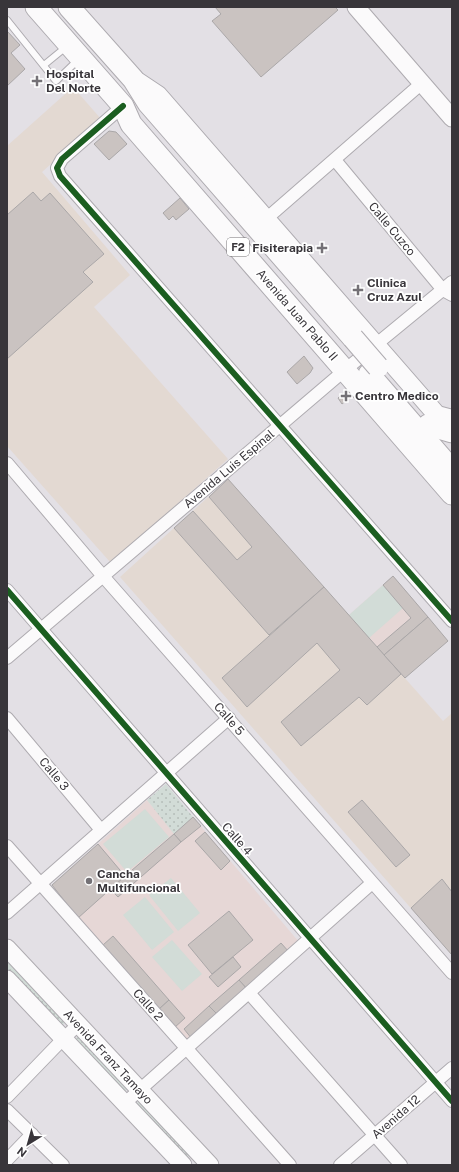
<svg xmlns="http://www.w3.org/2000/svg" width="459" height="1172" font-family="'Public Sans',sans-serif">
<defs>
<pattern id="grass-dots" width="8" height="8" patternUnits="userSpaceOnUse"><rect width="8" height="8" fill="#d2dcd7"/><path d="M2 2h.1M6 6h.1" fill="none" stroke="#b5bdb9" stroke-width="1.8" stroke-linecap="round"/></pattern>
</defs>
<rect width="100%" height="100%" fill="#e3e0e5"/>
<g fill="#e3d9d2">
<path d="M73,87l28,32 -59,53 88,103 -36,32 134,152 -117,104 -104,-117v-300z"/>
<path d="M228,479l215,242 9,-8v242l-332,-378z"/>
</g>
<g fill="#e6d7d6">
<path d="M393,576l35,41 -44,38 -35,-40z"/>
<path d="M147,800l27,33 19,-16 106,125 -110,99h-4l-107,-123 -26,-33z"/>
</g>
<g fill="url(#grass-dots)">
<path d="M166,784l27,33 -19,17 -27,-34z"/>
<path d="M7,958l58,63 -2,4 -2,1 -54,-55z"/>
<path d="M79,1036l47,50 1,3 -3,4 -50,-53z"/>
<path d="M139,1101l49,51 1,4 -3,2 -51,-53z"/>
</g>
<g fill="#d2dcd7">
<path d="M383,585l20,23 -34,30 -20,-23z"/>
<path d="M145,809l24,28 -42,35 -24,-28z"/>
<path d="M171,878l29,35 -22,18 -29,-36z"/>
<path d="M145,897l29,35 -22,18 -29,-35z"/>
<path d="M172,940l30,34 -20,17 -30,-34z"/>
</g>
<g fill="#cac3c1" stroke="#aaa7a8">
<path d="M215,7h120l3,3 -77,67 -49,-56 9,-7z"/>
<path d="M7,31l13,14 -9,8 14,16 -18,17z"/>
<path d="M109,131l7,1 11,12 -18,16 -15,-16z"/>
<path d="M33,192l8,9 9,-8 54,61 -21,18 10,10 -86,77v-144z"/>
<path d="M180,198l9,11 -13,11 -3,-4 -4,4 -6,-7z"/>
<path d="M304,356l9,12 -3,5 -13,11 -10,-12z"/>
<path d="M348,389l5,6 -11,9 -4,-6z"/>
<path d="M228,479l96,108 -55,48 -95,-107 19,-17 44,49 15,-13 -43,-50z"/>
<path d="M393,576l35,41 -44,38 -7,-8 34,-29 -28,-33z"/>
<path d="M324,587l77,87 -34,31 -8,-8 -58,49 -20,-24 59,-52 -23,-27 -70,64 -25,-29z"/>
<path d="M428,617l20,24 -43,37 -21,-23z"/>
<path d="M362,800l48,55 -14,12 -48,-55z"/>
<path d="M193,817l8,9 -20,16 -7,-8z"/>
<path d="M205,832l25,29 -9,9 -26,-29z"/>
<path d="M174,834l7,8 -63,55 -8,-8z"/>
<path d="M98,844l27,32 -47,42 -26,-33z"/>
<path d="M442,879l10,13v63l-41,-47z"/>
<path d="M229,911l24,29 -41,34 -24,-29z"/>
<path d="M113,936l56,64 -11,10 -55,-65z"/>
<path d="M281,943l8,9 -42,37 -8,-9z"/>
<path d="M233,957l8,10 -23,20 -9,-10z"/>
<path d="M239,980l8,9 -29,26 -9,-9z"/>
<path d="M169,1000l16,18 -11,10 -16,-18z"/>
<path d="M209,1006l9,9 -26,24 -8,-10z"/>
</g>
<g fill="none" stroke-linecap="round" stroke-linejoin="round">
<defs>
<g id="lane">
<path d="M7,20l49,61 22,-21"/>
<path d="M44,65l22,-18"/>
</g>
<g id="street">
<path d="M123,106l-61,53 -5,9 3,8 392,445"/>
<path d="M335,160l108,130 9,5"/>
<path d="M266,219l156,-136"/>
<path d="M7,463l95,112 350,398"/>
<path d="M7,590l445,511"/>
<path d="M7,658l338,-288 107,-88"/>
<path d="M7,718l94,112"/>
<path d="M7,846l283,319"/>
<path d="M7,913l222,-195"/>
<path d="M249,993l152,172"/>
<path d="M7,1097l57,-59 14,-13"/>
<path d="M125,1103l247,-220"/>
<path d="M7,1110l56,55"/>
<path d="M7,1160l25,-26"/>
<path d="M340,1165l112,-97"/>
</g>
<g id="secondary">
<path d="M356,7l96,111"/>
<path d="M7,948l203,217"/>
<path d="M7,979l176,186"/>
</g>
<path id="primary" d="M134,79l24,16 279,320 15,4"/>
<g id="highway">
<path d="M36,7l87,99 8,18 321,370"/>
<path d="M69,7l64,72 15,24 205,235"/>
<path d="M369,374l83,96"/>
<path d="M428,425l24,7"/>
</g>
</defs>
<use href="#lane" stroke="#aeabb0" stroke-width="8"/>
<use href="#street" stroke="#aeabb0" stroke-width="14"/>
<use href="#secondary" stroke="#aeabb0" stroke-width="19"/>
<use href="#primary" stroke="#aeabb0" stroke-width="20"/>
<use href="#highway" stroke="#aeabb0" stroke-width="23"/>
<use href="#lane" stroke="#fbfafb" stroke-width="6"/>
<use href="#street" stroke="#fbfafb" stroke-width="12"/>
<use href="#secondary" stroke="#fbfafb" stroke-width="17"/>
<use href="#primary" stroke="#fbfafb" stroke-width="18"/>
<use href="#highway" stroke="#fbfafb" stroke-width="21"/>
<defs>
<path id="highway-bridge" d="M353,338l25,29"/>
</defs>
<use href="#highway-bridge" stroke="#aeabb0" stroke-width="23" stroke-linecap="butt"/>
<use href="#highway-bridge" stroke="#fbfafb" stroke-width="21"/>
<defs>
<g id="cycleway">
<path d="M123,106l-61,53 -5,9 3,8 392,445"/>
<path d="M7,590l445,511"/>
</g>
</defs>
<use href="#cycleway" stroke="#fff" stroke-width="8"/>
<use href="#cycleway" stroke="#1b5e20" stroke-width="6"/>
</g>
<g fill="#747176" stroke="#fff" stroke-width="1.5">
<path d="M35 75h4v4h4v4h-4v4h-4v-4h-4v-4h4z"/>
<path d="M320 242h4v4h4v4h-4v4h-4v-4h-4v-4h4z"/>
<path d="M356 284h4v4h4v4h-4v4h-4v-4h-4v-4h4z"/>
<path d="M344 390h4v4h4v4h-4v4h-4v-4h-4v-4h4z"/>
<circle cx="89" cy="881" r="4"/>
</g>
<g text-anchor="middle" stroke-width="3.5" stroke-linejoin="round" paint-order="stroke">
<rect fill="#fff" stroke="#747275" stroke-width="1" x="227" y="238" width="22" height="18" rx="3"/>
<g font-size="11" font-weight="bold" fill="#38353a">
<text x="238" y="251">F2</text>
</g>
<g font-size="12" font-weight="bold" fill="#38353a" stroke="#fff" text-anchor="start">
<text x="46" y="78">Hospital<tspan x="46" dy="14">Del Norte</tspan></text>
<text x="313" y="252" text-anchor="end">Fisiterapia</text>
<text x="367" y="287">Clinica<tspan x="367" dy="14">Cruz Azul</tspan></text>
<text x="355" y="400">Centro Medico</text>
<text x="97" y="878">Cancha<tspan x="97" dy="14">Multifuncional</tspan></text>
</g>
<g font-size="12" fill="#38353a" stroke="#fff">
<text transform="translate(392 229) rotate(50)" y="4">Calle Cuzco</text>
<text transform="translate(297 315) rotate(49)" y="4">Avenida Juan Pablo II</text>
<text transform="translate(229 469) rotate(-40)" y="4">Avenida Luis Espinal</text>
<text transform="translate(229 719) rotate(49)" y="4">Calle 5</text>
<text transform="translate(54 774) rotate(50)" y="4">Calle 3</text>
<text transform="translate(237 839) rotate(49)" y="4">Calle 4</text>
<text transform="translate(148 1005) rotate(48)" y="4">Calle 2</text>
<text transform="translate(108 1057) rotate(47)" y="4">Avenida Franz Tamayo</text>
<text transform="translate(396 1117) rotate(-41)" y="4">Avenida 12</text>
</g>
</g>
<rect width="459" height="1172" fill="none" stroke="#38353a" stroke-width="16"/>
<g transform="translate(28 1144) rotate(217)" stroke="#ffffff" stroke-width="3" paint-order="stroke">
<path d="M0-3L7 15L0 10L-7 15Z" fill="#38353a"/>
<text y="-6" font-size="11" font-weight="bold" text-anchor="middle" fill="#38353a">N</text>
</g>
</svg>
